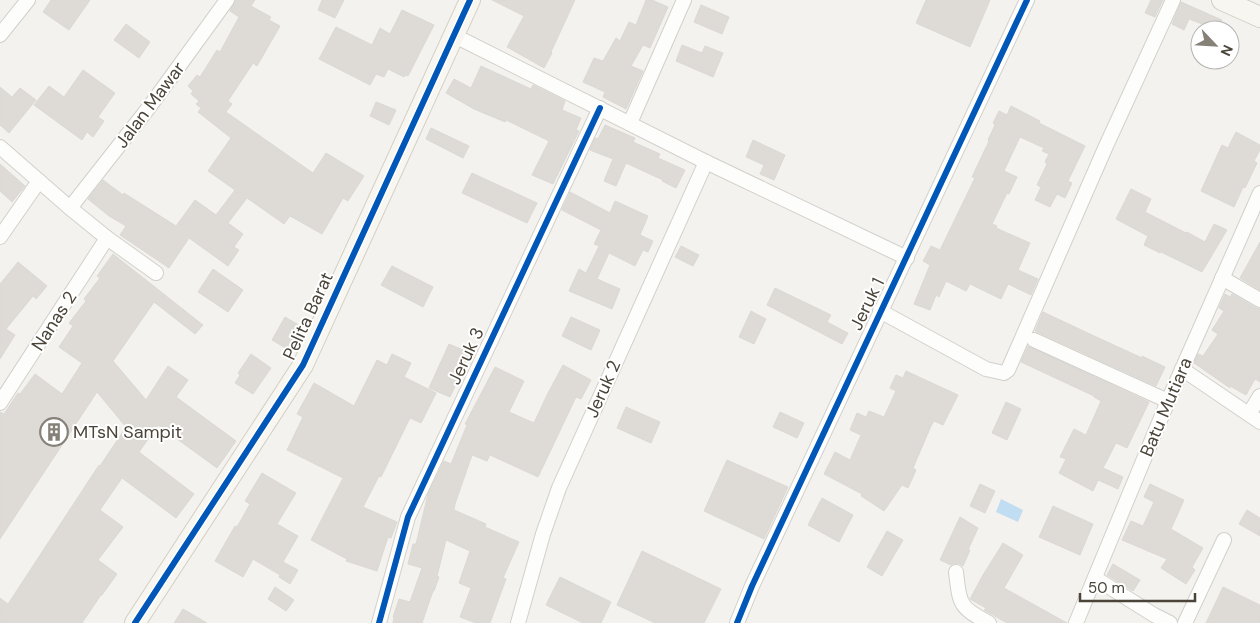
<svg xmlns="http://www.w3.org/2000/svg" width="1260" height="623" font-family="'DM Sans',sans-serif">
<rect width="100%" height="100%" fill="#f4f2ee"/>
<path fill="#c0ddf1" d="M1001,499l22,11 -5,12 -22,-10z"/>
<g fill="#dedbd6" stroke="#dcd9d4">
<path d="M51,0h39l-21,30 -26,-18z"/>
<path d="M236,0h19l-4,6 20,11 -2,3 11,6 -23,40 -4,-3 -25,38 4,3 -6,8 87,61 13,-20 38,23 -16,25 -5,-3 -21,36 -32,-18 -6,8 -37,-26 -19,25 15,11 -9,13 5,3 -11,16 -39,-28 -20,30 -49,-33 6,-9 -17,-10 -21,-17 15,-19 20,15 1,-2 52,33 19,-26 21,15 19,-25 -27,-19 23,-33 -33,-26 3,-4 -5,-4 3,-3 -8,-7 2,-3 -5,-5 9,-11 3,2 17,-27 3,2 19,-35 -9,-6z"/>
<path d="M322,0h22l-9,18 -17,-8z"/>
<path d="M492,0h83l-24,52 1,1 -8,15 -37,-21 17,-31z"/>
<path d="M646,0h6l16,7 -18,41 -7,-3 -12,21 12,5 -17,38 -23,-12 2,-5 -22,-10 11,-24 9,3 13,-23 4,3 9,-19 7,3z"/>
<path d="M926,0h64l-20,47 -54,-24z"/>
<path d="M1151,0h12l-8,17 -10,-4z"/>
<path d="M1181,2l41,18 -4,10 -29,-11 -5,11 -12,-6z"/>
<path d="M701,5l28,12 -7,17 -28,-12z"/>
<path d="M402,10l32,15 -26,51 -3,-1 -1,2 -16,-8 -4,8 -8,-3 -6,11 -51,-26 17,-32 36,18 8,-17 10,6z"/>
<path d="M126,24l24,18 -11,16 -25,-18z"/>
<path d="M682,45l20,8 3,-7 18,7 -10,24 -37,-16z"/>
<path d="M481,66l50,23 2,-4 32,16 -3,9 19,8 -5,12 3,1 -26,53 -21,-9 17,-34 -43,-21 -1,2 -31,-13 -28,-16 8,-14 17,9z"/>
<path d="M83,70l32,23 -17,24 6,4 -11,16 -6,-5 -5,8 -48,-35 15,-19 15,11z"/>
<path d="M0,87l12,10 8,-9 16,12 -27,33 -9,-8z"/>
<path d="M376,102l20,8 -7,15 -19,-9z"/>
<path d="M1011,106l29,15 -1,2 46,23 -17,35 4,2 -7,15 -8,-4 -7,13 -15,-7 6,-13 -4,-2 10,-21 -2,-2 4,-8 -7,-3 2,-3 -24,-11 -16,34 13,6 -8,17 -2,-1 -15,31 5,2 -1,2 34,15 -12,27 20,9 -7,16 -23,-11 -7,15 -31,-15 -4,7 -20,-10 -7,16 -3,-2 -6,15 -16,-6 16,-39 -7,-4 8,-15 9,4 35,-72 -3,-1 17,-36 -1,-1 7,-15 -2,-2 6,-12 8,4z"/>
<path d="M605,125l30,13 -2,4 27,12 -2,4 27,12 -9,18 -14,-7 1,-1 -37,-17 -10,23 -12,-5 9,-22 -23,-9 5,-12 3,1z"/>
<path d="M431,128l38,18 -6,12 -37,-19z"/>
<path d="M1236,132l24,13v5l-6,11 3,2 -12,25 -2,-1 -9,20 -33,-16 21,-46 6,3z"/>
<path d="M753,140l32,15 -11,25 -14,-6 4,-9 -18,-8z"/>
<path d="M0,164l25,22 -13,16 -12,-11z"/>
<path d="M472,173l65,30 -10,20 -65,-30z"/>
<path d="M1131,189l20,10 -6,13 41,21 1,-1 18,10 9,-18 13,6 -25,42 -41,-20 -1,1 -16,-8 4,-9 -32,-17z"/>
<path d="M570,192l40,21 5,-12 33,15 -8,19 13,6 -5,11 -5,-2 -8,16 -26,-13 -12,26 23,10 -8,20 -43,-18 10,-22 7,4 13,-27 -5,-2 7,-14 -39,-20z"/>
<path d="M1260,242v48l-20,-12z"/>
<path d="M681,246l18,9 -6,11 -18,-9z"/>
<path d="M113,254l90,71 -8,9 -41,-32 -41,59 33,39 22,-34 20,14 -12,17 60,44 -19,27 -59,-43 -19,27 55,42 -18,24 -54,-40 -22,32 23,17 -25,33 19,14 -15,21h-1l-19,28h-82v-25l8,6 91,-139 1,1 26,-39 -29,-35 -97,147v-127l4,2 14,-21 2,1 15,-20 27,20 20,-31 -23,-16 14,-21 -4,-3 17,-22 -2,-2 16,-21 -3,-2z"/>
<path d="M18,262l29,24 -11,13 -3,-3 -27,33 9,6 -15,24v-75z"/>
<path d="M392,266l41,21 -10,20 -42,-22z"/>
<path d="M213,269l30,21 -15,22 -30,-20z"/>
<path d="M775,288l56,27 -4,7 21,11 -6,11 -75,-39z"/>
<path d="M1225,294l5,3 2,-3 24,14 4,1v73l-5,-3 -9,16 -16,-9v2l-36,-25 4,-9 5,2 15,-22 -6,-4 12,-19 -5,-3z"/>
<path d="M751,311l15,8 -12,25 -15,-7z"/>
<path d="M1043,312l49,23 50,23v-2l23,11 -9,19 -121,-55z"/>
<path d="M285,317l17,10 -13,23 -17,-10z"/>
<path d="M571,317l29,13 -9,20 -29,-14z"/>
<path d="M449,344l21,9 -20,44 -21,-9z"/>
<path d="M1028,346l121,56 -22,46 -11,-5 -13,25 20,9 -5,12 -20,-9 -5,11 -34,-18 7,-14 -6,-2 14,-28 12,6 15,-34 -7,-4v-1l-73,-34z"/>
<path d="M251,354l20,14 -18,26 -18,-11 5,-8 -2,-2z"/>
<path d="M392,354l19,9 -7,14 32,16 -15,30 -11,-5 -29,59 -2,-1 -16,31 34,15 -6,16 -3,-1 -11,34 -31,-10 1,-2 -36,-19 32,-62 -56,-28 16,-33 -6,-3 17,-31 40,23 23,-46 10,5z"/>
<path d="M563,365l28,15 -10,19 -5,-2 -38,80 -48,-22 -3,6 -15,-6 -17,49 -1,6 32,14 -1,3 34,15 -16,36 3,1 -16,44h-14l-16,-6 11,-29 -12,-5 11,-32 -24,-11 -9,36 2,1 -5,14h-1l-11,32h-29l1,-6h-1l6,-18 11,3 12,-34 -14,-4 5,-20h3l12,-50 16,-33 7,3 16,-39 -2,-1 30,-57 29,14 -15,31 25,11 13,-28z"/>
<path d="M906,371l52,24 -15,30 -9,-4 -3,5 -18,42 3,2 -8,18 -6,-3 -18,26 -23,-15 1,-2 -38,-20 11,-22 15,8 11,-25 -11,-5 7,-17 9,4 3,-6 15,6 12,-26 -6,-3 6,-13 7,3z"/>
<path d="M1006,402l15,7 -14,31 -15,-7z"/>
<path d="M626,407l34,15 -9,21 -34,-15z"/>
<path d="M780,412l24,11 -7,15 -24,-11z"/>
<path d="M727,460l61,27 -24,52 -60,-28z"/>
<path d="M262,473l34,20 -19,31 21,12 -15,26 15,8 -8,14 -11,-7 1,-2 -27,-16 -10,18 -28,-16 20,-35 2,1 13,-23 -5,-3z"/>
<path d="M980,484l15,7 -10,22 -15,-7z"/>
<path d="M1150,484l34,16 -13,29 32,19 -11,19 3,3 -9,14 -25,-16 6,-9 -45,-19 9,-19 12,5 11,-24 -10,-5z"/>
<path d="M822,498l31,17 -14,27 -31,-17z"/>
<path d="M1053,506l40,18 -13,31 -41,-18z"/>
<path d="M1247,510l13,8v18l-21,-12z"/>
<path d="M960,517l18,11 -10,22h2l-7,16 -3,-2 -5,-1 -4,2 -11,-5z"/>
<path d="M887,531l16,9 -21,36 -15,-9z"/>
<path d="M1003,543l20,12 -19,33 63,35h-60l-23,-13 2,-2 -16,-9 13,-24z"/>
<path d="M642,551l79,38 -17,34h-49l-38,-18z"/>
<path d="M1113,564l27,16 -7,11 -26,-16z"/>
<path d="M560,577l51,25 -10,21h-18l-37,-18z"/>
<path d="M275,587l19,13 -8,11 -18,-12z"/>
<path d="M1223,587l37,18v18h-54z"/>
<path d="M183,609l24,14h-33z"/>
</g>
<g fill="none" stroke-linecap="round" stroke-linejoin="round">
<defs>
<g id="street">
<path d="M0,35l28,-35"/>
<path d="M453,35l253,127 201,96"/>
<path d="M630,123l54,-123"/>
<path d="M0,147l70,61 37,30 49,35"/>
<path d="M70,208l80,-102 77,-106"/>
<path d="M0,237l39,-56"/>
<path d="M1222,278l38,22"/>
<path d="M880,311l106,58 18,4 4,-3 98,-224 67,-146"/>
<path d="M1034,340l134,61"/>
<path d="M1182,369l78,53"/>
<path d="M0,403l107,-165"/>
<path d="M1249,414l11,-18"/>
<path d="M956,572c4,33 3,35 33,51"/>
<path d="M1095,578l59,37 16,8"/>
<path d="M379,623l29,-106 192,-409"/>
<path d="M518,623l25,-89 16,-46 147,-326"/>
<path d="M737,623l15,-37 275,-586"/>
<path d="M1076,623l92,-222 92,-208"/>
<path d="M1185,623l39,-83"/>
</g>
<g id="secondary">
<path d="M1222,0l38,17"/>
<path d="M135,623l168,-258 167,-365"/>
</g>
</defs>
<use href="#street" stroke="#d2d0cb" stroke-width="16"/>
<use href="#secondary" stroke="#d3cfc5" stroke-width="22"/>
<use href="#street" stroke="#fdfdfc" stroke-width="14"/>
<use href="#secondary" stroke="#f7f6f1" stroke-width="20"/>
<defs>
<g id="cycleway">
<path d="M135,623l168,-258 167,-365"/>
<path d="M379,623l29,-106 192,-409"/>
<path d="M737,623l15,-37 275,-586"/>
</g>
</defs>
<use href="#cycleway" stroke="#fff" stroke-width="9"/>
<use href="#cycleway" stroke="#0057b8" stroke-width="6"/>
</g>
<defs>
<symbol id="building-ring" viewBox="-11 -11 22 22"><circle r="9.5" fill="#fff" stroke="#868178" stroke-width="1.5"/><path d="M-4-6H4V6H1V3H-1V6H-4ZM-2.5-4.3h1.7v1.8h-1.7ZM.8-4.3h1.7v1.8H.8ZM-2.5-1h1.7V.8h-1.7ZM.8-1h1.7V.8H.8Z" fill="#868178"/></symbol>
</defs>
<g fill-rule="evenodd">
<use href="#building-ring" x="38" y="416" width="32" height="32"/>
</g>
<g text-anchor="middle" stroke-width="4" stroke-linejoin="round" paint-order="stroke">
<g font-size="18" fill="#4b4439" stroke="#fff">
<text transform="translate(150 105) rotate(-53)" y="6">Jalan Mawar</text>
<text transform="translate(867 304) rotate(-64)" y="6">Jeruk 1</text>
<text transform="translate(308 316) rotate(-65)" y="6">Pelita Barat</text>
<text transform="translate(54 321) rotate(-57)" y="6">Nanas 2</text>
<text transform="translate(466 356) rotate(-65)" y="6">Jeruk 3</text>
<text transform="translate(603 389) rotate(-66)" y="6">Jeruk 2</text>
<text transform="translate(1166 407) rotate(-67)" y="6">Batu Mutiara</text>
</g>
<g font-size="18" fill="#4b4439" stroke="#fff" text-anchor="start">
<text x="73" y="438">MTsN Sampit</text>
</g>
</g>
<g transform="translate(1215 45) rotate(115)"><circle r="24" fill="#ffffff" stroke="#b7b4b0"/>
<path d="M0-4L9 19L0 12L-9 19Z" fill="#868178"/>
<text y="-8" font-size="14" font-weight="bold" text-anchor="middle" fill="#4b4439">N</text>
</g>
<path d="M1080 593v8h115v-8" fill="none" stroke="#4b4439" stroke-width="2.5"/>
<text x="1088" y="593" font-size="15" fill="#4b4439" stroke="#ffffff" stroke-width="4" paint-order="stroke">50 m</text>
</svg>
